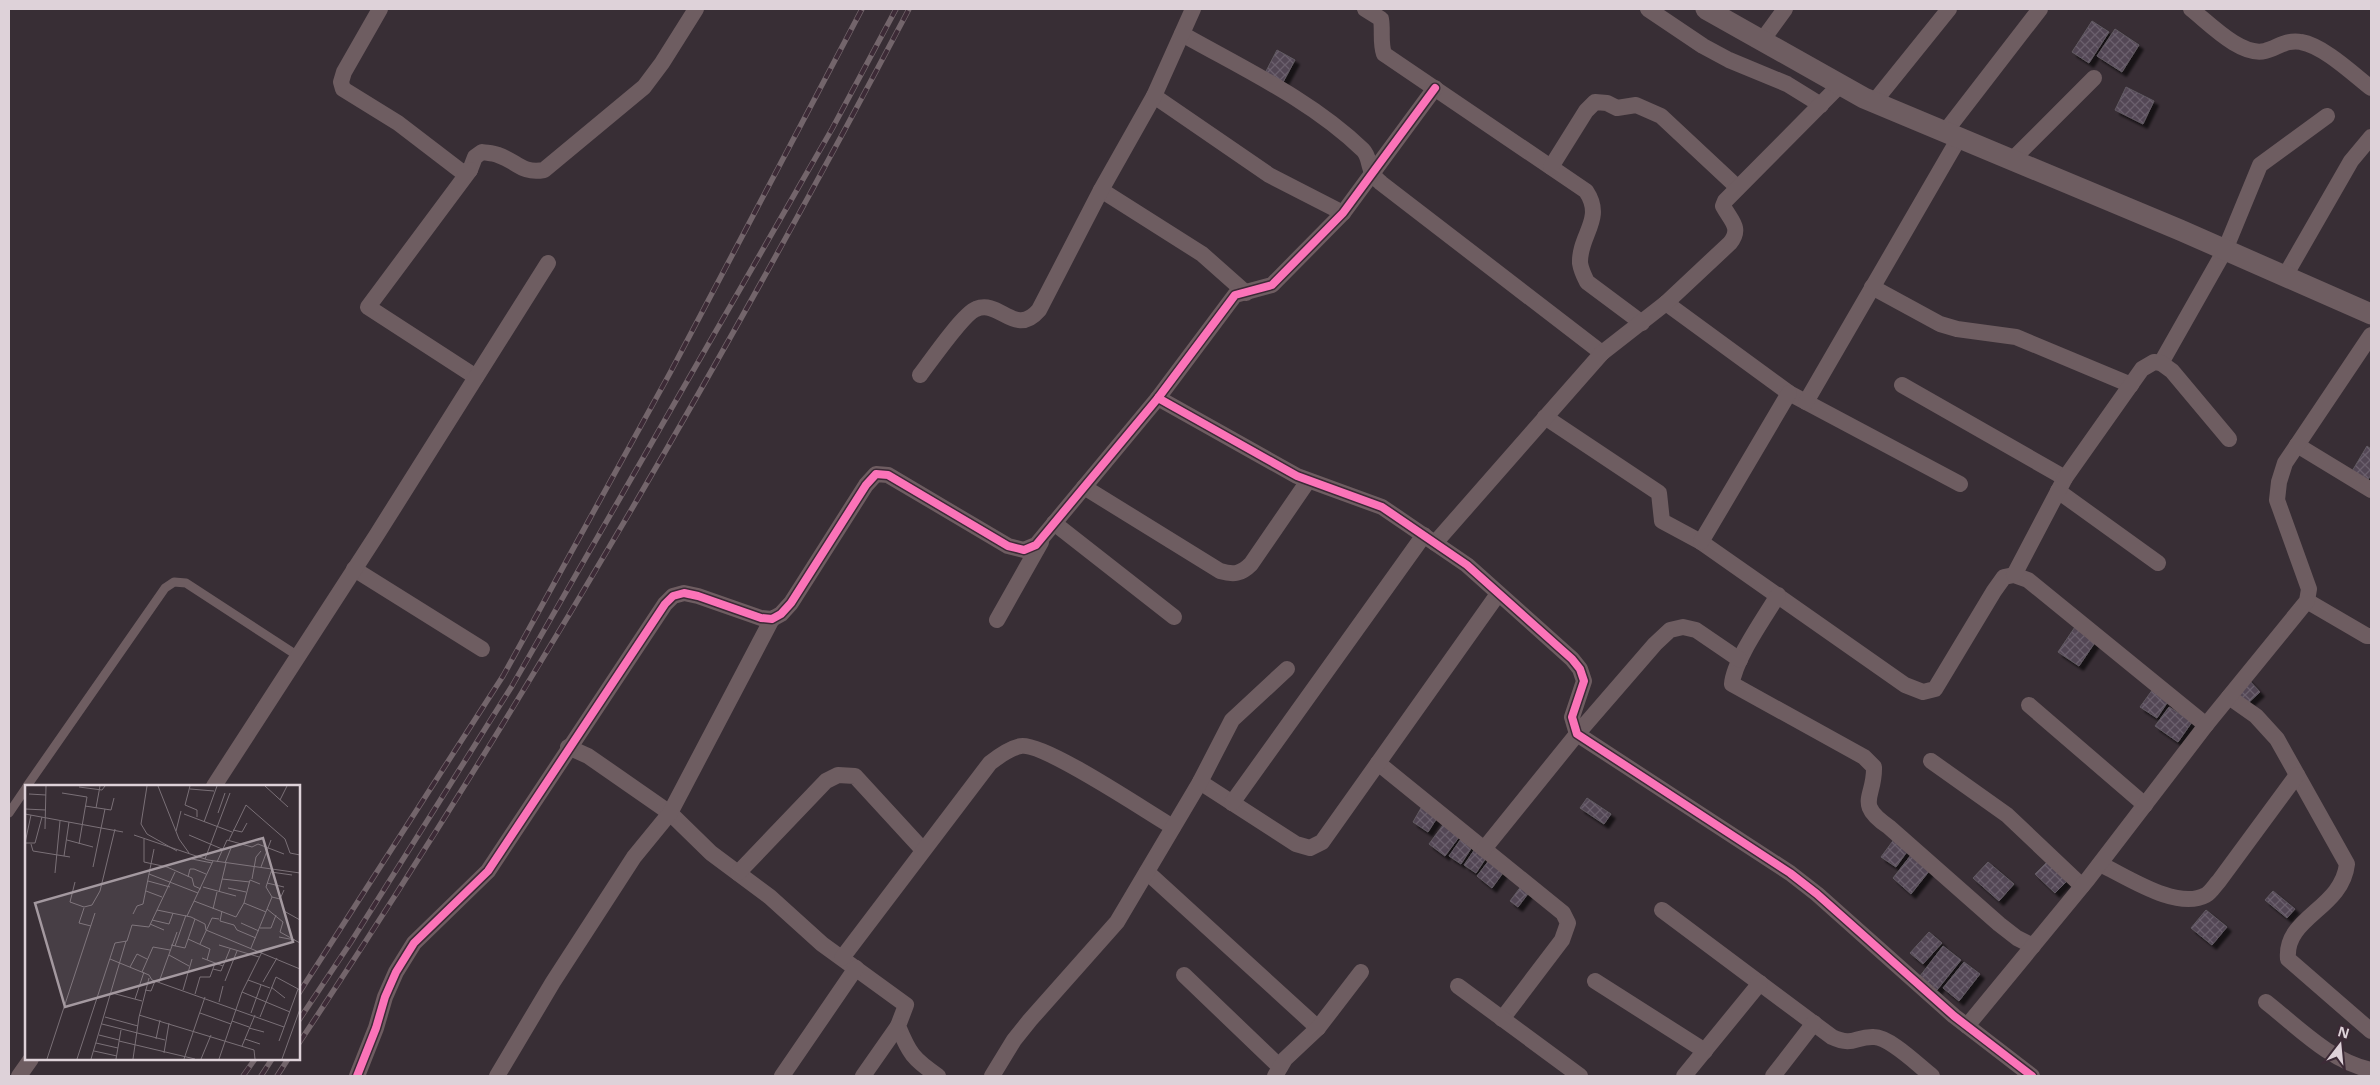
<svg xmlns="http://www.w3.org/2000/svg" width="2380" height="1085" font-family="'Noto Sans',sans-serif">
<defs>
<pattern id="building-cross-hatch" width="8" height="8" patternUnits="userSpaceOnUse" patternTransform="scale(1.25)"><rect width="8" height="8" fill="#534655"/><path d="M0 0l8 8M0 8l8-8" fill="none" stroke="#6b606d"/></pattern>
<filter id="shadow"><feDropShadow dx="4.5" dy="4.5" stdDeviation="1" flood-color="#0009"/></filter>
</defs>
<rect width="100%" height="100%" fill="#382e35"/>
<g fill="url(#building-cross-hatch)" stroke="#615a62" filter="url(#shadow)">
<path d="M2092,21l17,11 -20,31 -17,-11z"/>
<path d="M2115,29l24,16 -17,27 -25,-16z"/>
<path d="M1277,50l18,10 -14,26 -18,-9z"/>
<path d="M2126,87l28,14 -11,23 -28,-14z"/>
<path d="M2367,446l4,3v25l-4,8 -16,-9z"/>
<path d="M2077,624l21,14 -19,28 -21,-14z"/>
<path d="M2246,677l14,15 -13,12 -15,-14z"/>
<path d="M2153,689l16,11 -12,18 -17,-11z"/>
<path d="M2169,707l23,15 -14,20 -23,-16z"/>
<path d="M1587,798l24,16 -7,10 -24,-16z"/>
<path d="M1421,808l16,10 -9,14 -15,-10z"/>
<path d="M1446,821l16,12 -17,23 -16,-12z"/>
<path d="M1463,836l11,8 -13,20 -12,-8z"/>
<path d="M1895,838l14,11 -13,18 -15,-10z"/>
<path d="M1477,846l11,9 -12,18 -12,-8z"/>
<path d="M1911,855l19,15 -19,24 -18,-16z"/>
<path d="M1490,859l15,11 -13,18 -15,-12z"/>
<path d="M2048,861l20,19 -13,13 -20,-19z"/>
<path d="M1988,862l26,22 -15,17 -26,-23z"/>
<path d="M1522,885l8,6 -12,16 -8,-6z"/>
<path d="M2273,891l22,18 -8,9 -22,-18z"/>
<path d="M2206,910l21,17 -15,18 -21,-17z"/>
<path d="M1929,932l13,11 -19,21 -13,-11z"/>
<path d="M1943,946l18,14 -24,30 -17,-14z"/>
<path d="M1964,962l16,12 -21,27 -16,-13z"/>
</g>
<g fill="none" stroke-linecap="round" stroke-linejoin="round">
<g stroke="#6e5d61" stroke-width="9">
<path d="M27,786l138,-198 9,-6 12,1 112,73"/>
<path d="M9,813l17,-25"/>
</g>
<g stroke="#6e5d61" stroke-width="16">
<path d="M380,9l-36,63 -3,10 2,7 55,34 64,49 8,-2 5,-13 7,-5c5,1 11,1 16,3 19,6 23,19 46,15l100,-83 18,-24 34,-54"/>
<path d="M1365,9l16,10c2,12 -1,23 3,35l202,137c19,28 -7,44 -6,72 1,7 4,13 7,19l55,41"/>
<path d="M1648,9l55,37 26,14 58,24 34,21"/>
<path d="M2191,9c18,14 50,48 74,42 12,-3 22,-12 36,-9 23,4 52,32 70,46"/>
<path d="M1182,34c62,35 129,66 181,116 7,7 5,17 10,24 2,4 5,6 8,9l221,170"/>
<path d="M1761,42l24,-33"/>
<path d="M1154,96l115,79 74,38"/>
<path d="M1874,102l75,-93"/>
<path d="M1945,132l95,-123"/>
<path d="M2012,160l82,-82"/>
<path d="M1551,167l35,-56 9,-9 12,1 10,5 19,-3 25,11 76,71"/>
<path d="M470,170l-102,137 108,70"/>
<path d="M1101,190l101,64 44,39"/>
<path d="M2285,276l66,-115 20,-24"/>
<path d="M1872,287l68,37 17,5 59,8 115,48"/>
<path d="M1666,303l123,90 171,91"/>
<path d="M2161,363l64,-113 35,-85 67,-49"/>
<path d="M920,375c10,-13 43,-61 56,-66 24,-10 39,29 63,1l62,-120 53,-94 39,-87"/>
<path d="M1902,385l163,93"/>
<path d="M1158,398l139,78 85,31 85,58 105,94 8,10 4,12 -12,36 5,17 213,139 27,21 137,122 78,60"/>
<path d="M1806,402l153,-264"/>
<path d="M1545,417l114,76 3,28 39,21 204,143 18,7 12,-3 59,-98 10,-14 10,-2 14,5 178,145"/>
<path d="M2297,445l74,45"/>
<path d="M1084,487l136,84c14,4 21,3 31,-7l57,-83"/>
<path d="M2058,491l100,72"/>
<path d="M1054,523l120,94"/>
<path d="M1701,542l88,-149"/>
<path d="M1435,543l167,-190 64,-50 64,-60c12,-15 1,-22 -7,-37l2,-5 115,-116"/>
<path d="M354,569l128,80"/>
<path d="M2014,575l51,-97 77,-109 12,-7 7,1 11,8 57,68"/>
<path d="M1778,595c-13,22 -44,65 -46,89l132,73 10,10c1,31 -20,36 15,60l110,97 18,14 16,8"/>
<path d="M2307,601l60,35h4"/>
<path d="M997,620l44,-78"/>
<path d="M2229,697l27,19 21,23 70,125c-5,45 -63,53 -59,95l83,72"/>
<path d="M2029,705l116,100"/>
<path d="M568,747l20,9 82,57 41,40 59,44 52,47 84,61 -8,21c11,27 15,33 40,50"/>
<path d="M1931,761l76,54 75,71"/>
<path d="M1378,763l185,150 5,10 -6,17 -60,79"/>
<path d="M1200,782l96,62 14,4 12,-6 176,-248"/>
<path d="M214,786l162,-250 172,-273"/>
<path d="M1232,803l192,-268"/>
<path d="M1484,849l93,-115 78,-90 15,-14 13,-3 13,3 44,30"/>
<path d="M2100,864c26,12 77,47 106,31 5,-3 9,-10 13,-14l78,-106"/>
<path d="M1147,872l171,156"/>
<path d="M738,873l88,-92 12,-6 17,1 68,74"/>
<path d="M1662,910l170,127c22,10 23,-1 42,0 16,0 45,29 58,39"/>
<path d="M842,958l148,-195c9,-7 20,-15 31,-17 23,-4 126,66 152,81"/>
<path d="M1184,975l96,92"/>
<path d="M1595,981l110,70"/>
<path d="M1458,986l122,90"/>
<path d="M2266,1002c33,26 64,59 105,68"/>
<path d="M1967,1026l121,-147 118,-154 101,-124 2,-12 -32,-89 2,-18 6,-19 86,-128"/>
<path d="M19,1076l12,-17"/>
<path d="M357,1076l19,-48 9,-31 11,-25 18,-29 74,-72 177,-267 8,-8 11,-3 14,3 63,22 11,1 9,-5 10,-11 75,-118 10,-11 12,1 120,71 16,4 12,-5 122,-147 77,-103 37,-10 71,-72 92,-125"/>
<path d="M497,1076l56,-94 81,-125 36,-44 102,-194"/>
<path d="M782,1076l74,-108"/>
<path d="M863,1076l35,-50"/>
<path d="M992,1076l22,-36 16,-20 87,-98 83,-140 32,-62 55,-51"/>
<path d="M1275,1076l10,-17 33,-31 43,-56"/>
<path d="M1684,1076l76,-93"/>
<path d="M1773,1076l41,-53"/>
</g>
<path stroke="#6e5d61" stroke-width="21" d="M1706,9l158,89 316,132 191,84"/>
<defs>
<g id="rail">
<path d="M299,993l204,-317 167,-303 192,-364"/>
<path d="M299,1020l52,-78 161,-256 320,-557 64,-120"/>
<path d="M299,1043c221,-333 424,-680 610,-1034"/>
<path d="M243,1076l12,-17"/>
<path d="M261,1076l11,-17"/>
<path d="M277,1076l11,-17"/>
</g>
</defs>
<use href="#rail" stroke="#73656b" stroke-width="5.5"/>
<use href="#rail" stroke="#3c2a36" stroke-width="4" stroke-dasharray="11" stroke-linecap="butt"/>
<defs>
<g id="cycleway">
<path d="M1158,398l139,78 85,31 85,58 105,94 8,10 4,12 -12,36 5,17 213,139 27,21 137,122 78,60"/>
<path d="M357,1076l19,-48 9,-31 11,-25 18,-29 74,-72 177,-267 8,-8 11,-3 14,3 63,22 11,1 9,-5 10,-11 75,-118 10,-11 12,1 120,71 16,4 12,-5 122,-147 77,-103 37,-10 71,-72 92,-125"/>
</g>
</defs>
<use href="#cycleway" stroke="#3c2a36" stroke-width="11"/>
<use href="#cycleway" stroke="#fb73b8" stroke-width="8"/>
</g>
<g transform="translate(25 785)">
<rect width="275" height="275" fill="#382e35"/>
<path fill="none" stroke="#7a7077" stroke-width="1" d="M122,1l-6,38 6,10 30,17M133,1l21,53 10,14M165,1l-5,19 12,5v7M240,1l23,21M54,2l23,3 3,-4M165,4l24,2M37,8l25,4 -8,47M4,9l17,1M255,15l7,-14M60,21l26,4 3,-12M71,23l4,-22M0,24l21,1M193,28l7,-20M0,29l98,18M159,29l48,18M179,37l13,-36M20,44l1,-43M208,45l9,2 5,-9M151,46l5,-20M109,50l74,25 92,13M164,50l33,14M119,54v23l23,5 25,11 2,8 7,3M42,55l26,7M204,55l17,-35 39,34 5,14 10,2M0,58h10l7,-26M0,58l6,-28M6,59l2,7 37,6M39,71l5,-34M167,74l20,4M180,74l25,-66M192,77l10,-22 25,7 6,-3 26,10M200,78l6,-15M68,82l12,-58M236,82l10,-27M246,87l21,3M30,88l5,-52M124,89l49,19M163,92l2,-8h4l12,5M197,94l28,3M227,94l4,-22 5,-6M123,96l22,6M50,97l-5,20 14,5 8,-2 8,-14 15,-62M242,98l17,4M178,102l33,9M203,103l18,4M121,106l16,6M194,107l7,-29M247,112l8,2 4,-9M169,116l42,16 8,-14 22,9M219,118l6,-23 10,4M59,123l-5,15 12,3M188,124l4,-17M242,124l16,13 -3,10 20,11M132,125l34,7 14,7 1,6 94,39M197,126l-2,10 14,4 3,5 19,8M259,126l16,9M108,129l4,-8 6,-2 11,-55M162,131l26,-55M127,135l17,4 4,-11M216,138l18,8M125,139l14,6M235,143h11l5,-13M254,152l16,3M163,154l22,10 -3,11M175,159l12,-26 7,1M146,160l14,3 10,-29M194,160l40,12M150,161l11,-31M226,163l21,-51 -6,-10 6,-18M144,170l20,11M177,173l21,8M85,174l39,16 3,5 132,47M105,182l7,-13 10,5M188,184l8,2 9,-22M117,187l11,-25 17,3M223,195l22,8M200,196l12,-30M134,197l18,-50M238,197l14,-24M246,202l14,11M120,205l6,1 4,-10M158,205l9,-31M217,207l48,20M87,208l30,8M170,209l5,-17h10l5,-14M110,214l9,-27M194,217l4,-16M175,228l31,11M226,228l10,-28M114,230l115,35 1,9M80,232l33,9M235,232l16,-40 24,13M207,236l17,6M77,239l63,16M224,243l15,4M74,250l20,5M131,254l4,-19M220,254l15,5M94,256l76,18M254,256l19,-52M71,258l22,5M217,261l13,-31M69,266l23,5M139,268l5,-30M22,274l48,-146M52,274l38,-116 12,-2 5,-16 17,2 26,-55M66,274l35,-118M91,274l5,-29M108,274l6,-42 10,-39M159,274l21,-62M176,274l10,-24M194,274l23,-67 20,-40M257,274l18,-50"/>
<path fill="#a499a0" fill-opacity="0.15" stroke="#a499a0" stroke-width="2.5" d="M238,53l30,104 -228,65 -30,-104z"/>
<rect width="275" height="275" fill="none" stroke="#ded2d9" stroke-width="2.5"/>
</g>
<rect width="2380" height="1085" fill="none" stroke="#ded2d9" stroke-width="20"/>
<g transform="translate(2340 1045) rotate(16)" stroke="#3c2a36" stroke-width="4" paint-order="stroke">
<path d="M0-4L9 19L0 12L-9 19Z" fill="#ded2d9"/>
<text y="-8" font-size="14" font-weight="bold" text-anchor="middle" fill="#ded2d9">N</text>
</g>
</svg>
